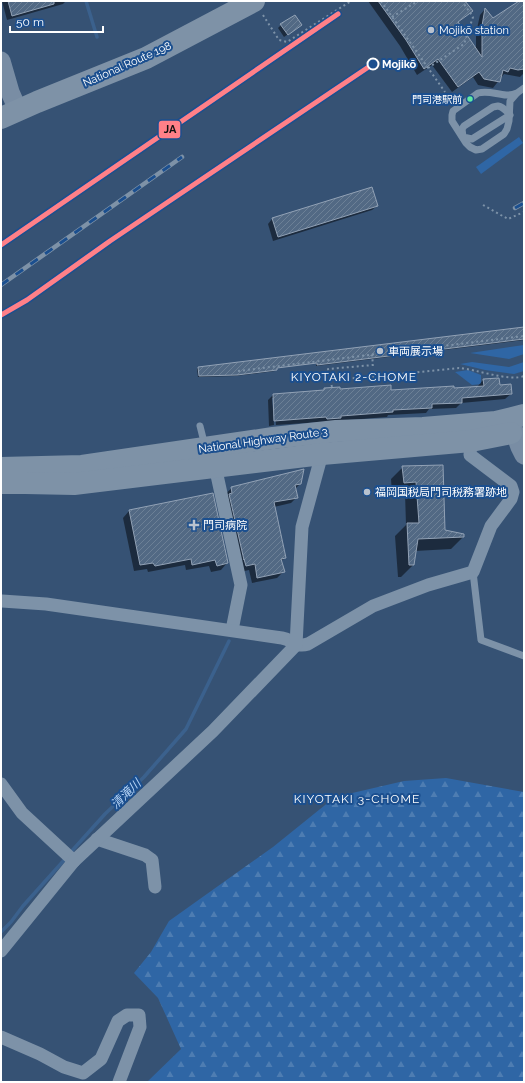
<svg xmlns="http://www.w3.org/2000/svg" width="525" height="1083" font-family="Raleway,'Noto Sans JP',sans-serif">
<defs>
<pattern id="forest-firs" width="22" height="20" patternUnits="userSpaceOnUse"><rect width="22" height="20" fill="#2f66a5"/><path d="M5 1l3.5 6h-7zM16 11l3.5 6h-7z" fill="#4e7db2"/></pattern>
<pattern id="building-hatch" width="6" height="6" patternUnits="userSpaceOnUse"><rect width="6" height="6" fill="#526984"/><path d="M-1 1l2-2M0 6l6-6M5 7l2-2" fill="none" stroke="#6c8096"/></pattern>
</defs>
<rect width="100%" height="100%" fill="#365274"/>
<g fill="#2f66a5">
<path d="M519,137l4,6 -42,31 -5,-7z"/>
<path d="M524,345v9l-15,5 -39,-6z"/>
<path d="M472,362l37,5 15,-5v9l-10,3 -29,-4 -25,-6z"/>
<path d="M468,370l13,5v9l-9,1 -17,-13z"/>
</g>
<path fill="url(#forest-firs)" d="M446,778l78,14v290h-377l34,-33 -23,-51 -24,-25 17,-21 18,-31 104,-74 62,-50 69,-16z"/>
<g fill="#0007">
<path d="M2,1h64l-3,3 -56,16z"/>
<path d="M368,1h96l7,10 -6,6 -8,6 19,28v-18l4,-18 5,-6 8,11 28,-19h3v72l-4,4 -16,-3 -11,14 -15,-3 -5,-8 -21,15 -20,-27 -15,10 -17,-29z"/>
<path d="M281,25h20l-17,12 -6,-9z"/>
<path d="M372,189l5,17 -5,4 -99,31 -5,-17 4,-5z"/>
<path d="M524,328v12l-208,26v-3l-40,5 -1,3 -40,5 -37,1 -1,-8 1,-1z"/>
<path d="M483,380l16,6 12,8 -6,5 -44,4 -5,5 -27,1 -3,4 -38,2 -1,2 -51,4 -14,3 -1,-2 -45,3 -2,-27h-2l2,27 -5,1 -1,-26 5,-5 49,-4 2,-2 67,2 62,-2 25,-2v-1z"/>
<path d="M442,466l2,65 19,6 -12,12 -36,2 -2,14 -12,12h-3l-3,-41 11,-11 -1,-32 -13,2 -1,-16 12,-12z"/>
<path d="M300,484l-5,5 2,8 -6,6 -17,4 11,51 -4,3 3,10 -7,7 -25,5 -3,-13 -9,2 -15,-78 7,-6z"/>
<path d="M212,494l15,69 -6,7 -10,2 -2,-6 -23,4 -1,-5 -37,7 -1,-3 -13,2 -11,-53 6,-7z"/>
</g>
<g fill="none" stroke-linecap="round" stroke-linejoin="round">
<g stroke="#3b618d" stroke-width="3.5">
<path d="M86,1l11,36"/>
<path d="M70,853l35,-39 39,-37 42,-48 43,-88"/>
<path d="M1,932l10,-10 12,-16 43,-48"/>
</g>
</g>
<g fill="url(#building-hatch)" stroke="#92a2b6">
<path d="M8,1h46v3l-42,12z"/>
<path d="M378,1h87l8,10 -15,11 24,35v-31l3,-18 8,10 26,-17h5v68l-6,1 -8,-2 -2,4 -5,-2 -3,12 -16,-3 -5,-7 -21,15 -20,-28 -14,10 -18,-29z"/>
<path d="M295,15l7,10 -14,10 -8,-11z"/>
<path d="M372,187l6,19 -100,31 -6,-19z"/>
<path d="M524,327v12l-207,26v-2l-40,5v2l-40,5 -38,1 -1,-9z"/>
<path d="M499,378l1,7 11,-1 1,10 -50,4v5l-30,1v4l-39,2v2l-52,4v2l-14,1 -1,-2 -52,4 -1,-27 51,-4v-2l16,-1v2l51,-4v5l63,-4v2l30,-2 -1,-7z"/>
<path d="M443,465l2,65 19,4v3l-46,2 -4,26h-5l-2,-42h12l-3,-41 -12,1 -2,-17z"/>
<path d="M304,469l-3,15 -6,1 3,13 -24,4 12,56 -5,1 4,13 -28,6 -2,-14 -9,2 -2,-7v1l-15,-66 3,-1 -1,-6z"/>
<path d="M213,493l15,70 -11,3 -2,-6 -23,5 -1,-6 -36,7 -2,-3 -13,2 -11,-55z"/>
</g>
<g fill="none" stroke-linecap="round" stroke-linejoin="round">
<g stroke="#7d92a8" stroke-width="2" stroke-dasharray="2 3" stroke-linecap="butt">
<path d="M381,1l64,91"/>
<path d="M263,15l16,25 8,2 64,-41"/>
<path d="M392,17l26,-16"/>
<path d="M428,68l36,-24 9,-27 -11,-16"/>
<path d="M483,205l25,14 16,-7"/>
<path d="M238,371l286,-35"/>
<path d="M330,380l-2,-11 45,-4 -1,-10"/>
<path d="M332,387l-2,-7 61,-5 68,-7c16,1 51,14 65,8"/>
</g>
<g stroke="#7d92a8" stroke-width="7">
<path d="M517,93c-14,6 -25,-4 -39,0l-25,18 -1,4v6l14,22 4,4 6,3 6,-1 22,-15 3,-5 2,-8 1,-20 7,-8 7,-5"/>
<path d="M498,106c5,1 8,4 12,9l-38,24 -9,-2 -1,-8 2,-3 29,-19z"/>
<path d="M200,426l5,20"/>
<path d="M473,572l8,68 43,16"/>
</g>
<g stroke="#7d92a8" stroke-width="13">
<path d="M215,466l26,119 -9,45"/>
<path d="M2,601l44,3 236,34c11,2 14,10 26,6l65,-38 55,-21 45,-13 18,-46 20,-27 2,-7 -2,-6 -41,-31 1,-14"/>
<path d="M1,784l21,29 52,48"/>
<path d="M97,839l48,16 7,5 3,27"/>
<path d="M1,951l73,-90 139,-130 83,-86 6,-118 21,-77"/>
<path d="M1,1037l39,17 24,13 19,6 18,-14 17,-38 9,-6h12l1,12 -21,55"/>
</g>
<g stroke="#798da4" stroke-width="19">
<path d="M1,61l9,31 8,18"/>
<path d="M515,433l5,14 4,8"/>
</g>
<g stroke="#7e92a7" stroke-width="22">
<path d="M1,118l36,-16 109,-44 108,-57"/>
<path d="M1,468l81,-2 191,-28 63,-7 87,-3 73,-6 28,-7"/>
<path d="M1,483h24l49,1 248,-30 149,-13 40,-8"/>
</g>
<defs>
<g id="rail">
<path d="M515,208l9,-5"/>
<path d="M1,285l181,-128"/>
</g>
</defs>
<use href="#rail" stroke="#7e92a7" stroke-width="4.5"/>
<use href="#rail" stroke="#1b4f8f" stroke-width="3" stroke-dasharray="9" stroke-linecap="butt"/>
<defs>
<g id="rail-1">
<path d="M1,245l337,-231"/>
<path d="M1,315l26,-15 83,-59 263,-177"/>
</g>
</defs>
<use href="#rail-1" stroke="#1b4f8f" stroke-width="8"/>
<use href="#rail-1" stroke="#ff8088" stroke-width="5"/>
</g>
<g fill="#b9c2ce" stroke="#1b4f8f" stroke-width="1.5">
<circle cx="431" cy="30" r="4"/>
<circle cx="380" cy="351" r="4"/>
<circle cx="367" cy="492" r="4"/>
<path d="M192 519h4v4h4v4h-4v4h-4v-4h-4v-4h4z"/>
</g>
<circle fill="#1b4f8f" stroke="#fff" stroke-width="2" cx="373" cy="64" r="5.5"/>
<circle fill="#60e9a3" stroke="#1b4f8f" stroke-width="1.5" cx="470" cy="99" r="3.5"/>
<g text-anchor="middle" stroke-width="4" stroke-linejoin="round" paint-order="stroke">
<g font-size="10" fill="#fff" stroke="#1b4f8f" text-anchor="end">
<text x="462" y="103">門司港駅前</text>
</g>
<g font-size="11" fill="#fff" stroke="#1b4f8f" text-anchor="start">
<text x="439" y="34">Mojikō station</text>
<text x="388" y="355">車両展示場</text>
<text x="375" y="496">福岡国税局門司税務署跡地</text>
<text x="203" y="529">門司病院</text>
</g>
<g font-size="11" fill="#fff" stroke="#1b4f8f">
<text transform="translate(127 64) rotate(-24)" y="4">National Route 198</text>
<text transform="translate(263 440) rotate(-8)" y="4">National Highway Route 3</text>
</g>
<g font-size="11" font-weight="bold" fill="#fff" stroke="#1b4f8f" text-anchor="start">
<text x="382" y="68">Mojikō</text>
</g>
<g font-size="12" letter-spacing="1" fill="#fff" stroke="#1b4f8f">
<text x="354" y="381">KIYOTAKI 2-CHOME</text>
<text x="357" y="803">KIYOTAKI 3-CHOME</text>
</g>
<g font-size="12" font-style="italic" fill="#b5d3f5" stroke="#1b4f8f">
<text transform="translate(126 794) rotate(-44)" y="4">清滝川</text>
</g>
</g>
<rect stroke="#1b4f8f" stroke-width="1.5" x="158" y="120" width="23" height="19" rx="4" fill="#ff8088"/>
<g font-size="11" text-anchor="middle" font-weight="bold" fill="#111">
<text x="170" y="133">JA</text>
</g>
<rect width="525" height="1083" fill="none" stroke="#ffffff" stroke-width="4"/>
<path d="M10 26v6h93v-6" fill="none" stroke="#ffffff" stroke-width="2"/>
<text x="16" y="26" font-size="12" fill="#ffffff" stroke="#1b4f8f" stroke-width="3" paint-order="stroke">50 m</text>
</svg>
